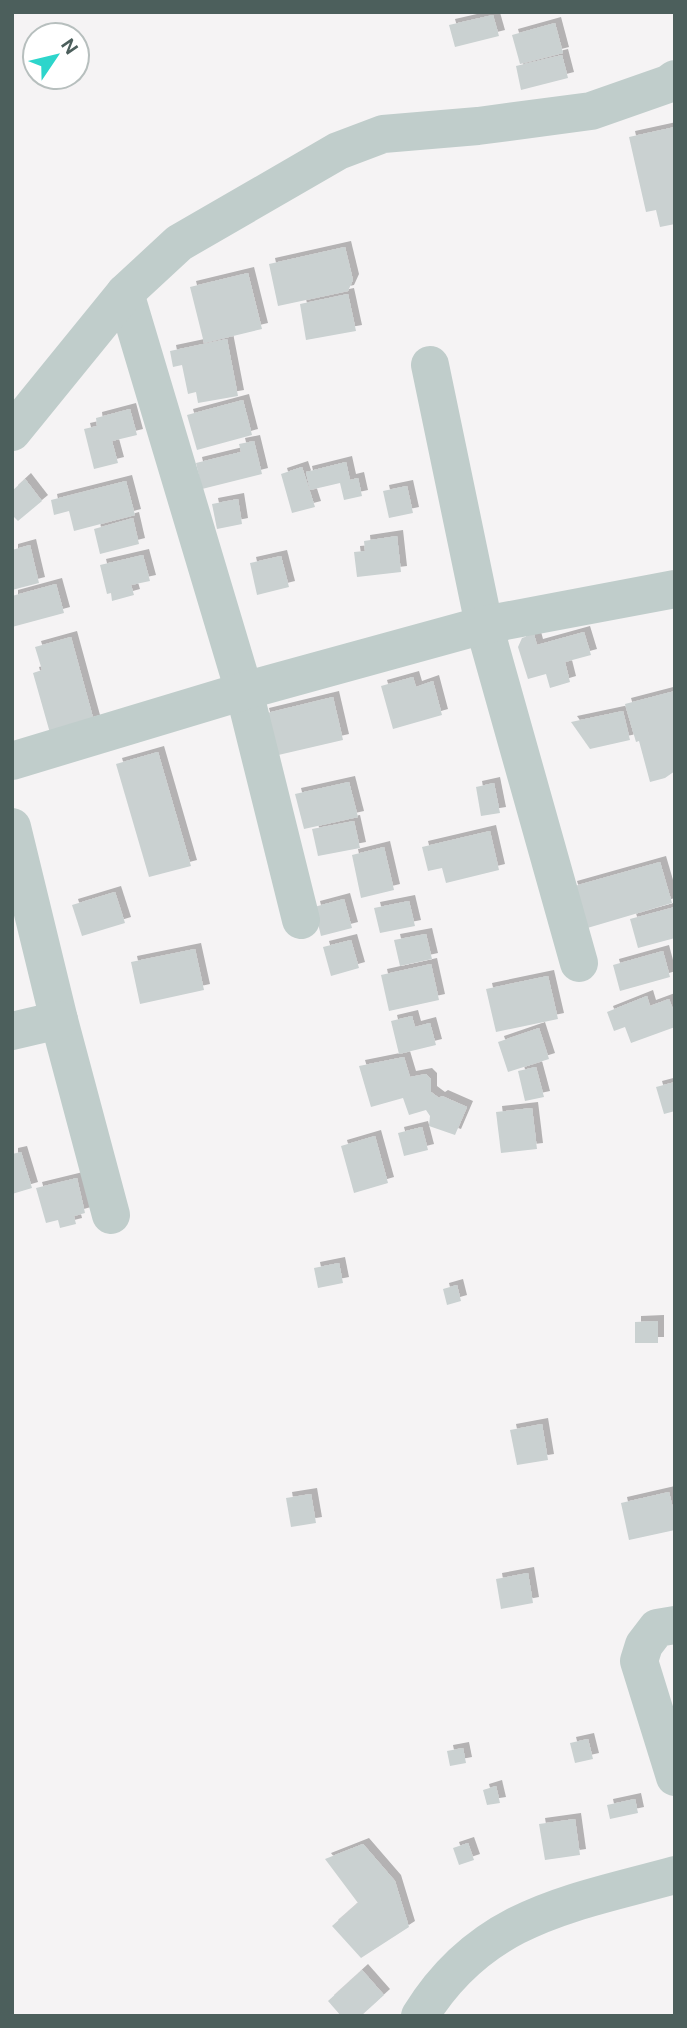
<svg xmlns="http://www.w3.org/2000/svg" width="687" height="2028" font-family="'DM Sans',sans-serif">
<defs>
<filter id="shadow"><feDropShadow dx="6" dy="-6" stdDeviation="0" flood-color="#0004"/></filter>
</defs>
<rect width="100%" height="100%" fill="#f5f3f4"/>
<g fill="#cad1d1" filter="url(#shadow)">
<path d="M493,15l6,21 -44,11 -6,-22z"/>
<path d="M555,23l8,30 -43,11 -8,-29z"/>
<path d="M562,55l6,23 -47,12 -5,-24z"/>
<path d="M675,127v97l-15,3 -4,-17 -10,2 -17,-75z"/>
<path d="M345,247l8,33 -5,11 -70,15 -9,-42z"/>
<path d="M248,273l14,56 -58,14 -14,-56z"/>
<path d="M348,294l8,37 -50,9 -6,-36z"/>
<path d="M227,339l11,57 -40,7 -2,-11 -8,2 -6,-29 -9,2 -3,-16z"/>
<path d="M243,400l9,35 -55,15 -10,-35z"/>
<path d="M130,409l7,26 -25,6 6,22 -24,6 -10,-40 13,-3 -1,-8z"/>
<path d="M254,441l8,33 -60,15 -6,-26 45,-11 -2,-8z"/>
<path d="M346,462l4,18 8,-2 4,18 -18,4 -4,-17 -30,7 -4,-18z"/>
<path d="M302,467l13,40 -23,6 -11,-39z"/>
<path d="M25,479l17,22 -24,20 -6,-6v-24z"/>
<path d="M126,481l9,34 -61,16 -5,-20 -15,4 -3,-15z"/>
<path d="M407,486l6,27 -24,5 -6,-27z"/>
<path d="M238,499l4,25 -25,5 -5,-25z"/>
<path d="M133,518l6,26 -39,10 -6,-25z"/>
<path d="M397,536l4,36 -44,5 -3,-25 11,-1 -1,-10z"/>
<path d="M30,545l9,38 -27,7v-40z"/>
<path d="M143,555l7,26 -19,4 3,10 -22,6 -1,-8 -4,1 -7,-29z"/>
<path d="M281,556l8,31 -32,8 -7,-32z"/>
<path d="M56,584l8,29 -52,14v-31z"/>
<path d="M584,632l7,23 -26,7 5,20 -20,6 -4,-14 -18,5 -10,-32 4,-9 12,-4 3,11z"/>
<path d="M71,637l23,84 -44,12 -17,-60 9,-3 -7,-23z"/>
<path d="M413,677l3,10 17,-6 9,34 -49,14 -12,-43z"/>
<path d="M675,691v80l-10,7 -15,4 -11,-41 -3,1 -11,-38z"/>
<path d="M333,697l10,43 -69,16 -11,-42z"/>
<path d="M623,711l7,29 -40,9 -19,-27z"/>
<path d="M158,752l33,114 -42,11 -33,-113z"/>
<path d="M349,782l9,35 -54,12 -9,-35z"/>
<path d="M494,783l6,30 -19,3 -5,-29z"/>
<path d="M354,821l6,27 -42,8 -6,-27z"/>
<path d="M490,831l9,39 -53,13 -4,-15 -14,3 -6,-24z"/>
<path d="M384,847l10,43 -33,8 -9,-43z"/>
<path d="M660,862l12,41 -88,26 -13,-42z"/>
<path d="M115,892l10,31 -43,13 -10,-31z"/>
<path d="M344,899l8,29 -31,8 -7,-29z"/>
<path d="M409,901l6,25 -35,7 -6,-25z"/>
<path d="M675,907v31l-37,10 -8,-29z"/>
<path d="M426,934l6,25 -32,7 -6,-26z"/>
<path d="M351,940l8,28 -28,8 -8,-29z"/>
<path d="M195,949l9,41 -64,14 -9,-42z"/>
<path d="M663,951l7,26 -50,14 -7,-26z"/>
<path d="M431,964l8,36 -50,11 -8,-36z"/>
<path d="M548,976l10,43 -62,13 -10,-43z"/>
<path d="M647,996l3,10 19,-7 6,15v13l-44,16 -6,-16 -11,4 -7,-19z"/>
<path d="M412,1016l3,11 15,-4 6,22 -37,9 -8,-33z"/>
<path d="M539,1028l10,31 -41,13 -10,-30z"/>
<path d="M404,1057l6,20 16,-3 5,5v13l8,6 3,-2 25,11 -12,28 -26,-9 1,-10 -4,-6 -17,5 -6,-17 -32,9 -12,-41z"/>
<path d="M536,1067l8,30 -19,4 -7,-30z"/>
<path d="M675,1082v29l-11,3 -8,-27z"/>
<path d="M532,1108l5,41 -36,4 -5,-41z"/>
<path d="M422,1127l6,23 -24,6 -6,-23z"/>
<path d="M375,1136l13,47 -34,10 -13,-47z"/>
<path d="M21,1152l11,36 -20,6v-40z"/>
<path d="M77,1178l8,35 -11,3 2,8 -16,4 -2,-8 -12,3 -10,-35z"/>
<path d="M339,1263l4,20 -25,5 -4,-20z"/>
<path d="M457,1285l4,16 -14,4 -4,-16z"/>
<path d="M658,1321v22h-23v-21z"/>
<path d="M542,1424l6,36 -31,5 -7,-35z"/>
<path d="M669,1492l6,24v14l-46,10 -8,-37z"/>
<path d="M311,1494l5,29 -25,4 -5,-29z"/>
<path d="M528,1573l5,30 -32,6 -5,-30z"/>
<path d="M588,1739l5,20 -18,4 -5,-20z"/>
<path d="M463,1748l3,15 -16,3 -3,-15z"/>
<path d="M496,1786l4,17 -13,2 -4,-15z"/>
<path d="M635,1799l3,14 -28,6 -3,-14z"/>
<path d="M575,1819l5,36 -35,5 -6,-36z"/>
<path d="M468,1843l6,17 -15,5 -6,-17z"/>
<path d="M363,1844l32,37 14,46 -48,31 -29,-32 26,-23 -33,-44z"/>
<path d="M362,1970l22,25 -23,21h-20l-13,-15z"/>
</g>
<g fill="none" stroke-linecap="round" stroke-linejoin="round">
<g stroke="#c0cdcb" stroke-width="38">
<path d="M125,293l119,398 57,229"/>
<path d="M430,365l54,260 95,338"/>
<path d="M12,432l113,-139 54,-50 159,-92 45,-17 95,-8 113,-15 77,-27 7,-5"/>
<path d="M12,761l232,-70 240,-66 191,-36"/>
<path d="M12,827l47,193 52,195"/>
<path d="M12,1031l47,-11"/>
<path d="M675,1625l-18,3 -13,17 -5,16 36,116"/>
<path d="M420,2016c62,-101 150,-112 255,-141"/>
</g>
</g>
<rect width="687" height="2028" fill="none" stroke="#4c5f5c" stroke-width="28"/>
<g transform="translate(56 56) rotate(55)"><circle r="33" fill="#ffffff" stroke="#b7bfbe" stroke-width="2"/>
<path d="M0-5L12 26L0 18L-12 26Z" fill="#2dd5cb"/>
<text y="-10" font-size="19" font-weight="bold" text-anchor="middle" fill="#4c5f5c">N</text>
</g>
</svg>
